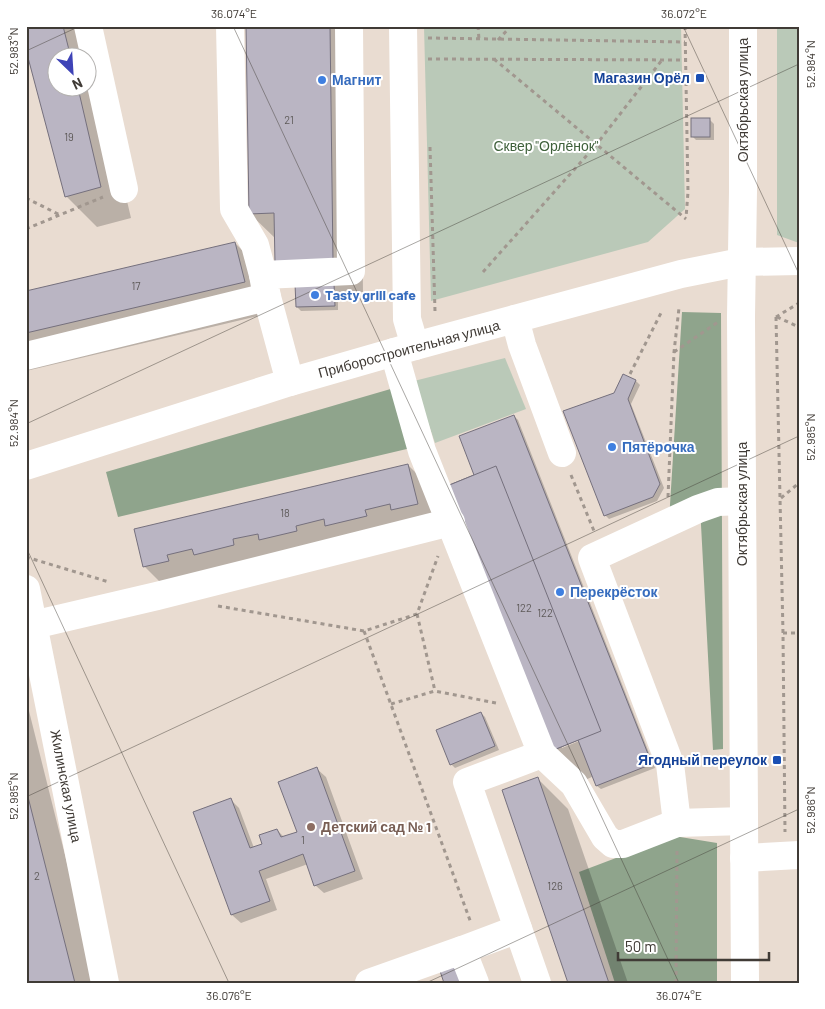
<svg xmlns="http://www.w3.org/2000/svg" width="825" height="1009" font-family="Barlow,sans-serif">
<rect width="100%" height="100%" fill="#e9dcd1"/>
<g fill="#bac9b8">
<path d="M424,26h257l4,183 -37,33 -217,59z"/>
<path d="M777,26h22v217l-22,-8z"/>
<path d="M505,358l21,51 -91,34 -21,-62z"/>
</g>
<g fill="#8fa48c">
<path d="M682,312l39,1 2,436 -10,1 -13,-244 -31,15z"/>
<path d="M394,388l17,60 -293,69 -12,-45z"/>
<path d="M674,836l43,7v140h-102l-36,-111z"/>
</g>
<g fill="#0003" fill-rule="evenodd">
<path d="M26,26h60l45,192 -34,9 -31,-31zM58,58h30v30h-30z"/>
<path d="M247,26h113l3,266h-25v18l-37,1 -4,-4v-21l-21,-47 -26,-25z"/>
<path d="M710,120l4,4v16h-18l-4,-4z"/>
<path d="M235,243l31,31 9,38 -249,59v-79z"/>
<path d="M636,381l4,4 -9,19 33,84 -7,13 -48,18 -4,-4 10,-121z"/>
<path d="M514,416l4,4 137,348 -54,21 -4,-3 -3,-10 -11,5 -31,-31 -76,-275zM579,738v3l-17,7 -1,-3z"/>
<path d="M408,465l31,31 9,38 -273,63 -30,-30 -9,-37z"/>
<path d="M26,699l71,284h-71l3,-12 -3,-12z"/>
<path d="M481,713l4,4 14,33 -44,18 -4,-4z"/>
<path d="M317,769l9,8 37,102 -39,14 -9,-8 -7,-21 -42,15 11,31 -36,13 -9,-8 -37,-102 36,-13 8,8 15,40 10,-3 13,-15 7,7 14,-5z"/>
<path d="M538,779l30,30 60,174h-58z"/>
</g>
<g fill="#bab5c3" stroke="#75707d">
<path d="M26,26h37l8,32h-13v30h20l23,99 -36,10 -39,-147z"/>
<path d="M246,26h84l3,235 -58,2 -1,-50 -25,1z"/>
<rect x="691" y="118" width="19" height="19"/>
<path d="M235,242l10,40 -219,51v-42z"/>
<path d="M295,284h39l1,22 -39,1z"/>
<path d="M623,374l13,6 -8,19 32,85 -7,13 -49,19 -41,-105 51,-18z"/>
<path d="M514,415l138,349 -56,22 -18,-46 -27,11 -104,-265 27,-11 -15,-39z"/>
<path d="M408,464l10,40 -27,6 -1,-6 -25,6 2,6 -42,10 -1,-7 -28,7 1,5 -38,9 -1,-6 -25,5 1,6 -40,10 -2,-6 -25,6 2,6 -26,6 -9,-38z"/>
<path d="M496,466l105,265 -50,20 -104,-265z"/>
<path d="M481,712l14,34 -45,19 -14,-35z"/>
<path d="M317,767l38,104 -41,15 -11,-32 -44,17 11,30 -39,14 -38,-103 38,-14 19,50 12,-4 -3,-9 18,-6 4,8 16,-5 -19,-50z"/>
<path d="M538,777l71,206h-41l-66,-193z"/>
<path d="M26,789l49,194h-49v-13h2l-2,-6z"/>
<path d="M457,966l5,17h-18l-4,-12z"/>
</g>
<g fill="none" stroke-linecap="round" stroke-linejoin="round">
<g stroke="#a1978f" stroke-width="3" stroke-dasharray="4 4" stroke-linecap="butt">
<path d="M478,26l1,14"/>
<path d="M685,26l3,166 -2,26"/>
<path d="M428,38l257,4"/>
<path d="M498,40l13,-14"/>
<path d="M428,59l257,1"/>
<path d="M494,59l192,160"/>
<path d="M430,147l5,164"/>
<path d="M26,198l34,17"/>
<path d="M26,229l77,-32"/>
<path d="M483,272l113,-127 66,-85"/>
<path d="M776,317l7,316 2,199"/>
<path d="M776,317l23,-14"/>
<path d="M777,317l22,10"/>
<path d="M674,352l44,-30"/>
<path d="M630,374l32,-63"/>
<path d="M571,475l23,56"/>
<path d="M668,497l6,-145 5,-44"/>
<path d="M781,498l18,-15"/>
<path d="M26,557l83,25"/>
<path d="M218,606l146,25 53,-17 21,-58"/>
<path d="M417,614l18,77"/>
<path d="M364,631l107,292"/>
<path d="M783,633h16"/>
<path d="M391,704l44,-13 61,12"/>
<path d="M676,983l1,-135"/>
</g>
<g stroke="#fff" stroke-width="28">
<path d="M88,26l36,163"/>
<path d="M230,26l4,183 21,36 8,30"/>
<path d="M403,26l4,293 8,27"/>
<path d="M515,319l7,26 40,108"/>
<path d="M394,352l28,99 120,303 32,30 31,53 8,7h10l54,-21"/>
<path d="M26,356l241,-59"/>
<path d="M290,382l-23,-85 -4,-22 88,-4 -2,-245"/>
<path d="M742,501l-24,1 -20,7 -106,49 78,206 7,59 67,-2"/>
<path d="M26,589l79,394"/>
<path d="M33,625l124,-29 294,-74"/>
<path d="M744,858l55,-3"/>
<path d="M462,950l56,-21"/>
<path d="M369,983l93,-33 13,33"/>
<path d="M537,983l-70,-201 75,-28"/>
</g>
<g stroke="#fff" stroke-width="28">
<path d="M743,26v165l-2,126 4,666"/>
<path d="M26,466l264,-84 125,-36 266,-72 60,-12 58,-1"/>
</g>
</g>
<path fill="none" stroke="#403b36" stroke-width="1" stroke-opacity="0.45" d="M233,26l446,957M683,26l116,248M26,51l54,-25M26,424l773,-360M26,547l203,436M26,797l773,-361M426,983l373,-174"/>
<g fill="#1a4fb4" stroke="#fff" stroke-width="2">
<rect x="695" y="73" width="10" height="10" rx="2.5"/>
<rect x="772" y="755" width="10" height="10" rx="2.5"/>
</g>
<g fill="#3f7fe0" stroke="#fff" stroke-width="2">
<circle cx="322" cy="80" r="5"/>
<circle cx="315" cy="295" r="5"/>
<circle cx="612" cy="447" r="5"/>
<circle cx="560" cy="592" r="5"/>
</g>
<circle fill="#8d6e63" stroke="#fff" stroke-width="2" cx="311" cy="827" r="5"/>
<g text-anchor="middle" stroke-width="4" stroke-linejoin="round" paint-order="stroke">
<g font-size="11" fill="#5e5a59">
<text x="289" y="124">21</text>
<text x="69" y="141">19</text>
<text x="136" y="290">17</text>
<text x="285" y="517">18</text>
<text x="524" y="612">122</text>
<text x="545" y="617">122</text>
<text x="303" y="844">1</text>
<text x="37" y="880">2</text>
<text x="555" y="890">126</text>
</g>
<g font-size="14" font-weight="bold" fill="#164399" stroke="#fff" text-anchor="end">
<text x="690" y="83">Магазин Орёл</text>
<text x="767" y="765">Ягодный переулок</text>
</g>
<g font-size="14" font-weight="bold" fill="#366cbe" stroke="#fff" text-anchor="start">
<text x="332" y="85">Магнит</text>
<text x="325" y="300">Tasty grill cafe</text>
<text x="622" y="452">Пятёрочка</text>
<text x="570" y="597">Перекрёсток</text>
</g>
<g font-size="14" fill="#403b36" stroke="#fff">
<text transform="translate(743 100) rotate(-90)" y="5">Октябрьская улица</text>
<text transform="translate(409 349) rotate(-15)" y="5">Приборостроительная улица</text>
<text transform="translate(742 504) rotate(-90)" y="5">Октябрьская улица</text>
<text transform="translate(66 786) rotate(79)" y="5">Жилинская улица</text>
</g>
<g font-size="14" fill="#3f613b" stroke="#fff">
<text x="546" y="151">Сквер "Орлёнок"</text>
</g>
<g font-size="14" font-weight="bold" fill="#785e54" stroke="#fff" text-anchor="start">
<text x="321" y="832">Детский сад № 1</text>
</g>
</g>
<rect width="825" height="1009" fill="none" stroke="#ffffff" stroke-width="55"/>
<g transform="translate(72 72) rotate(155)"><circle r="24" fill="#ffffff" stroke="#b3b1af"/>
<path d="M0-4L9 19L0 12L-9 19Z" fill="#3e43b7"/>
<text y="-8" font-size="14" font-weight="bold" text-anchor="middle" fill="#403b36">N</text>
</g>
<path d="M618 952v8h151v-8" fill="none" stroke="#403b36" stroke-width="2.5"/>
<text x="625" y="952" font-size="15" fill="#403b36" stroke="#ffffff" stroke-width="4" paint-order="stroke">50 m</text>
<rect x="28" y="28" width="770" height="954" fill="none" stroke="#403b36" stroke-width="2"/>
<g font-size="12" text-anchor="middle" fill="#403b36">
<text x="234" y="18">36.074°E</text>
<text x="684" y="18">36.072°E</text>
<text transform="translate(14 51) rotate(-90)" y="4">52.983°N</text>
<text transform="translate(811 64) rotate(-90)" y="4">52.984°N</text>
<text transform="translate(14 423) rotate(-90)" y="4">52.984°N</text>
<text transform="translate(811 437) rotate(-90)" y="4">52.985°N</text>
<text transform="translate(14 796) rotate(-90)" y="4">52.985°N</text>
<text transform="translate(811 810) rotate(-90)" y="4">52.986°N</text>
<text x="229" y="1000">36.076°E</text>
<text x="679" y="1000">36.074°E</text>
</g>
</svg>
